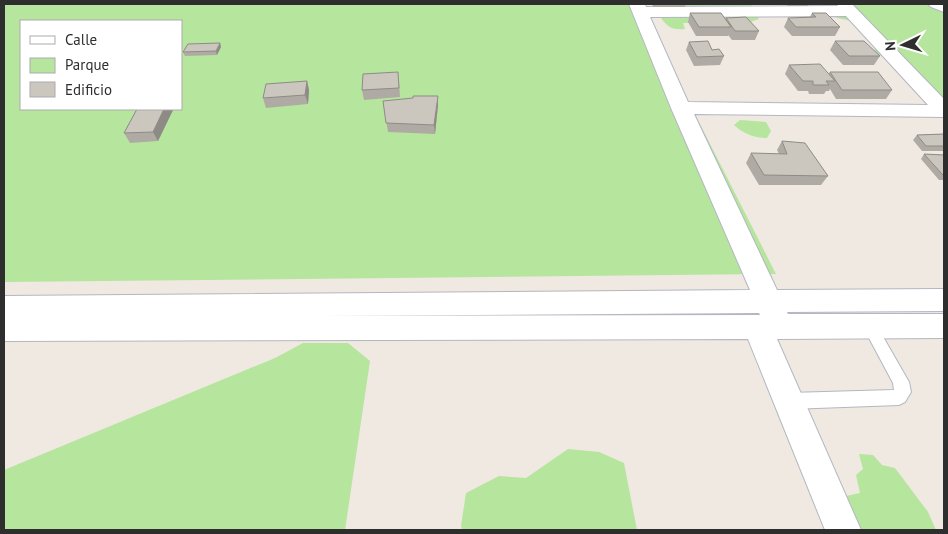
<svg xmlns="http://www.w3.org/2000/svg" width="948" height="534" font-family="'PT Sans',sans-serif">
<rect width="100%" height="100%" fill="#efe9e1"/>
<g fill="#b6e59e" fill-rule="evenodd">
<path d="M4,4h635l137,270 -772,8zM21,21h160v88h-160z"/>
<path d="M677,4h73l2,1 -2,3 9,11 -12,4h-64l2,6c-12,1 -17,-1 -24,-11l3,-7z"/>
<path d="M842,4h84l7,1 11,8v85l-19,-1 -11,-6 1,-5 -24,-24 -16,-10 -2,-14 -12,-15 -24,-5 -3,-4 15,-3z"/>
<path d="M740,120l26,2 5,9 -4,7c-13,0 -23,-4 -33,-13z"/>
<path d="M303,343h45l22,18 -25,169h-341v-60l271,-112z"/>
<path d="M568,449l31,3 25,11 13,67h-175l-1,-4 5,-33 33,-17 27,2z"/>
<path d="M859,454l14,1 9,10 13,3 33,44 8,18h-87l-8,-19 5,-15 14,-3 -4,-18 7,-6z"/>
</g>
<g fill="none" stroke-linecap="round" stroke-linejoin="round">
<defs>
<path id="service" d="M869,319l5,2 35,61 2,10 -6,10 -6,3 -110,4 -6,-3 -2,-5 2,-5 6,-3 105,-3 -1,-7 -31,-58 2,-4z"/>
<g id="minor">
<path d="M629,4h16l1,3 192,-1 -2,-2h16l92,95v18l-250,-3 83,176 167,-1v22l-157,1 1,2h156v24l-167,1 84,191h-36l-77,-191 -744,2v-45l746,-6 -79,-182zM846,16l82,89 -240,-3 -38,-85zM759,313l1,2 -441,1z"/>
<path d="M928,4h16v8l-13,-5z"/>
</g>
</defs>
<use href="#service" stroke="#b4b7c1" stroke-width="2"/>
<use href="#minor" stroke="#b4b7c1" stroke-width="2"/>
<use href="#service" fill="#fff" fill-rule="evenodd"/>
<use href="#minor" fill="#fff" fill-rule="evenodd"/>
</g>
<g fill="#afaba4">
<path d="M652,4h34l-1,3h-32z"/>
<path d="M786,4h23l-1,2h-20z"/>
<path d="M690,13l36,6v-1l33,13 -4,9h-23l-4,-5v1h-32l-8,-14z"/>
<path d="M812,13l28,14 -5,9h-43l-8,-9 4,-9 22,-1z"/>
<path d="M835,41l45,15 -6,9h-31l-13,-15z"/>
<path d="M689,42l23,8 12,6 -4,9 -26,1 -8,-16z"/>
<path d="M220,43l1,4 -4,8 -32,1 -2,-4z"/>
<path d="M789,65l39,9 2,-2 62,18 -6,9h-50l-6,-10 -1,2h-3l-2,3h-15l-1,-3h-10l-13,-17z"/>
<path d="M307,81l2,9 -1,14 -42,4 -3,-10z"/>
<path d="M399,81l1,16 -36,3 -2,-10z"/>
<path d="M383,101l55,4 -3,29 -47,-2z"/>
<path d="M137,109h35l1,1 -15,31 -28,2 -6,-10z"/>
<path d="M944,134v17h-22l-9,-11 4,-5z"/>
<path d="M782,141l46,35 -7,9h-62l-13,-22 5,-10 28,1 -2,-4z"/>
<path d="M924,154l20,1v25h-5l-18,-21z"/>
</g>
<g fill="#8e8b86">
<path d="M220,43l1,4 -4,8 -1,-4z"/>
<path d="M307,81l2,9 -1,14 -3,-9z"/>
<path d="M438,96v9l-3,29 -1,-9z"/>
<path d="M164,109h8l1,1 -15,31 -5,-9z"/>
</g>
<g fill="#cbc7bf" stroke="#8e8b86">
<path d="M690,13h31l10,14h-32z"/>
<path d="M812,13h14l14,14h-44l-8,-9 28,-1z"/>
<path d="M746,17l13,14h-24l-9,-13z"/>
<path d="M708,41l4,9 7,-1 5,7 -27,1 -8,-15z"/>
<path d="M835,41h29l16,15h-31z"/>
<path d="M220,43l-4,8 -33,1 5,-8z"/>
<path d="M820,64l15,17h-9l3,4h-16v-4h-10l-14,-16z"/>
<path d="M398,72l1,16 -37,2 1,-16z"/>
<path d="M830,72h48l14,18h-50z"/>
<path d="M307,81l-2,14 -42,3 3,-14z"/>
<path d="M413,96h25l-4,29 -48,-2 -3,-22 30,-3z"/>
<path d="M137,109h27l-11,23 -29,1z"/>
<path d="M944,134v12h-18l-9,-11z"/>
<path d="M782,141l23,2 23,33 -64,-1 -13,-22 36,1z"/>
<path d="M924,154l20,1v20h-1z"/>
</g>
<rect width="948" height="534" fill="none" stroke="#2e2e2e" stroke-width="10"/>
<rect x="20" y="20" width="162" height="90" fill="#ffffff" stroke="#ababab"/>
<rect x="30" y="36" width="25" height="8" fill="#ffffff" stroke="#ababab"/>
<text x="65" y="45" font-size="15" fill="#2e2e2e">Calle</text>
<rect x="30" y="58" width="25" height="15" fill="#b6e59e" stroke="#ababab"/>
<text x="65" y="70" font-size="15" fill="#2e2e2e">Parque</text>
<rect x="30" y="82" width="25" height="15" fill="#cbc7bf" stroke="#ababab"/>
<text x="65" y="95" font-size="15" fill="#2e2e2e">Edificio</text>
<g transform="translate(903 45) rotate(265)" stroke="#ffffff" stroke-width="4" paint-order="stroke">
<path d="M0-4L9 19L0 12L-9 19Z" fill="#2e2e2e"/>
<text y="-8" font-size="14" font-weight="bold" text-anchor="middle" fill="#2e2e2e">N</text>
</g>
</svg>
